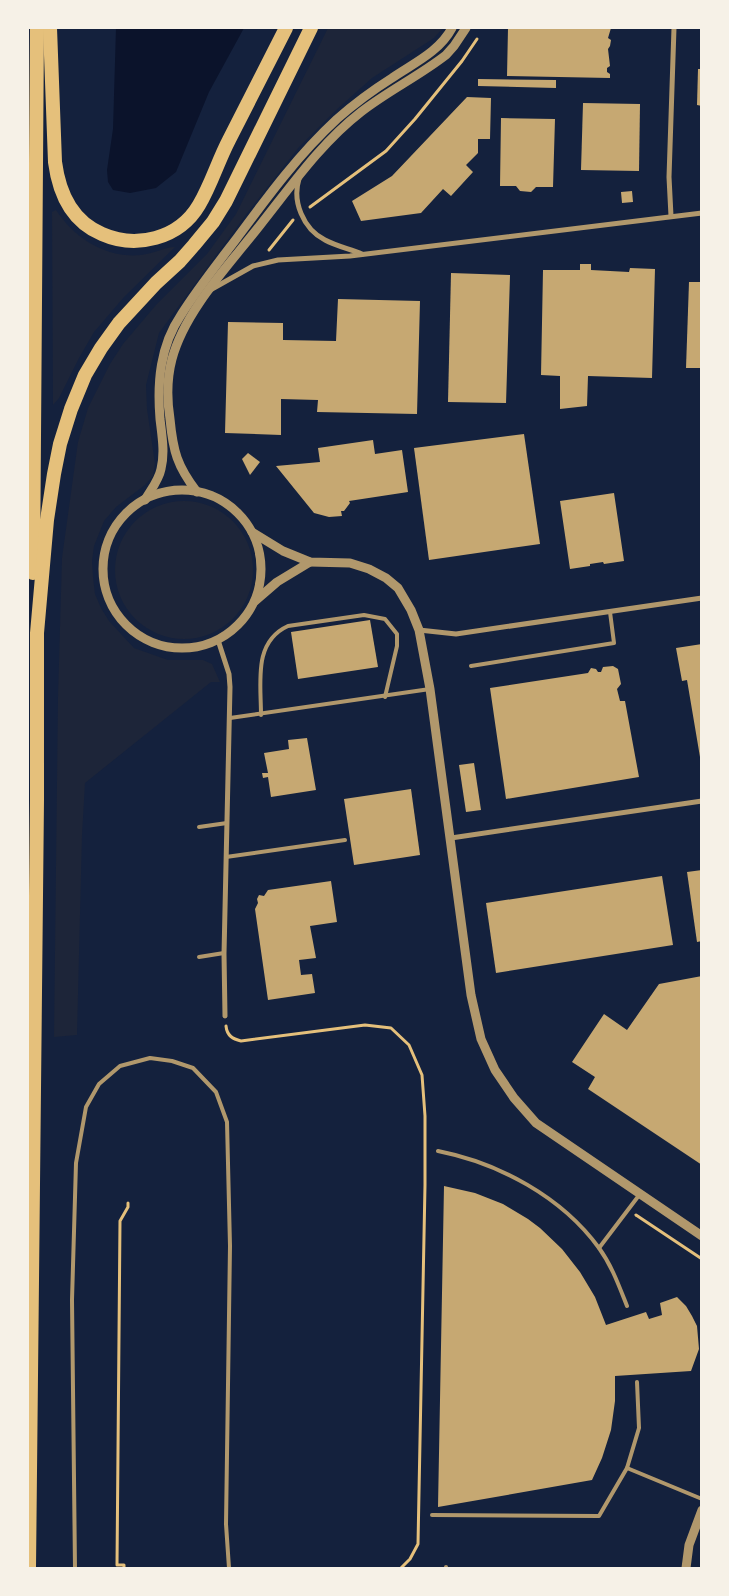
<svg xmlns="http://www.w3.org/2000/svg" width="729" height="1596" font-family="'Archivo Narrow',sans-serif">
<rect width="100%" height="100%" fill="#14213d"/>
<g fill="#1d2539">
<path d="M328,28h115l-9,10 -62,40 -37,33 -36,36 -51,65 -89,121 -13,52 1,24 8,55 -2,12 -8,9 -29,22 -12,14 -10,25 -2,15 1,16 2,17 6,14 8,13 25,27 34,12h35l9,4 8,18h-9l-126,101 -3,52 -5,200 -23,2 4,-340 4,-139 16,-116 10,-34 22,-44 13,-20 33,-39 51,-51 29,-40z"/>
<path d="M56,210c18,28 51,49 85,45 12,-1 24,-8 34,-8l-51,50 -30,35 -15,26 -20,40 -6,7 -1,-193z"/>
<circle cx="184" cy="570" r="69"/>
</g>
<path fill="#0b132b" d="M116,28h128l-35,64 -33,80 -20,16 -26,5 -17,-3 -5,-8 -1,-12 6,-41z"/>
<g fill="#c6a872">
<path d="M508,28h103l-3,10 3,2 -1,6 -2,3 2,17 -3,2v4l3,2v4l-103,-2z"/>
<path d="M698,69h4v37l-5,-1z"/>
<path d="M478,79l78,1v8l-78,-2z"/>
<path d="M467,97l24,1 -1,41h-12v14l-12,12 7,7 -22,24 -8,-7 -22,24 -60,8 -9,-20 40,-25z"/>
<path d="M583,103l57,1 -1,67 -58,-1z"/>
<path d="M501,118l54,1 -2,68h-17l-5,5 -11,-1 -4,-5h-16z"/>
<path d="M632,191l1,11 -11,1 -1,-11z"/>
<path d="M580,264h11v6l38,2 1,-4 25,1 -3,109 -64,-2 -1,30 -27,3v-33l-19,-1 2,-105h37z"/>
<path d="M451,273l59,2 -4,128 -58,-1z"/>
<path d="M689,282h13v86h-16z"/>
<path d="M338,299l82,2 -3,113 -100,-2 1,-12 -37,-1v36l-56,-2 3,-111 55,1v17l53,1z"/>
<path d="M524,434l16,110 -111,16 -15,-112z"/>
<path d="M373,440l2,14 27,-4 6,42 -59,9 1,2 -6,8h-3l1,5 -13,1 -15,-4 -38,-47 44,-4 -2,-14z"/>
<path d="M248,453l12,9 -10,13 -8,-16z"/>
<path d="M614,493l10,68 -20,3 -1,-2 -13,2v2l-20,3 -10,-68z"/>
<path d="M370,620l8,47 -80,12 -7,-47z"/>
<path d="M702,644v113h-2l-13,-77 -5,1 -6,-33z"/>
<path d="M613,666l5,3 3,15 -4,5 3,12h5l14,76 -133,22 -16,-111 98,-15 3,-5 5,1 2,3h3l2,-5z"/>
<path d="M307,738l9,52 -45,7 -3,-20 -5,1 -1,-5h6l-4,-20 25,-4 -1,-9z"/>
<path d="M474,763l7,47 -15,2 -7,-47z"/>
<path d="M411,789l9,66 -66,10 -10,-66z"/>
<path d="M702,870v71l-5,1 -10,-70z"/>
<path d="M662,876l11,69 -177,28 -10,-70z"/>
<path d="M331,881l6,41 -27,4 6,32 -17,2 2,15 11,-1 3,19 -47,7 -13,-91 3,-6 -1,-4 2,-4 5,1 4,-6z"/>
<path d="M702,976v189l-114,-76 7,-12 -23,-15 32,-48 23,16 32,-46z"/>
<path d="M444,1186l31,7 28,11 25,15 12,9 22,21 18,23 15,25 11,28 40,-13 3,7 13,-4 -2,-12 17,-6 9,9 6,10 5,10 2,23 -8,22 -76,5v25l-4,29 -9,28 -10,22 -154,27z"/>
</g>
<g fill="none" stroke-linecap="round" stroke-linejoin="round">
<g stroke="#e5c07b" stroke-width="3">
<path d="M310,207l76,-56 29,-32 47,-58 15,-22"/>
<path d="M269,250l24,-30"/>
<path d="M226,1026c1,10 7,13 15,15l124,-16 26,3 18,17 13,30 3,41v69l-7,359 -8,15 -9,9"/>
<path d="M636,1215l66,44"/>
<path d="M124,1568v-3h-7l3,-344 8,-14v-4"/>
</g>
<g stroke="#b1986c" stroke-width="4">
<path d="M471,666l143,-23 -4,-31"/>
<path d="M261,715c0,-33 -8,-73 27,-89l76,-11 21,4 12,15v12l-12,51"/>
<path d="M230,718l200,-29"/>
<path d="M199,827l28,-4"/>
<path d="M226,857l119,-17"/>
<path d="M199,957l25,-4"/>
<path d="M438,1151c61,12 124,46 161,97 13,18 20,38 28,58"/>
<path d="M599,1248l41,-54"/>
<path d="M627,1468l75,31"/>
<path d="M432,1515l167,1 28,-48 12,-40 -2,-46"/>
<path d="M75,1568l-3,-268 4,-137 10,-56 13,-23 21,-18 30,-8 22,3 21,7 23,24 11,30 3,124 -4,278 3,44"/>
<path d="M446,1568v-1"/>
</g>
<g stroke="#b1986c" stroke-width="5">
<path d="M299,179c-7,22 4,50 26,61 11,6 25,9 37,14"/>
<path d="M671,216l-2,-39 5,-149"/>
<path d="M212,289l41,-23 25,-6 72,-4 352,-43"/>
<path d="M419,630l37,4 246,-36"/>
<path d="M218,640l11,34 1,13 -6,267 1,62"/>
<path d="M451,838l251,-37"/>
</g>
<g stroke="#b1986c" stroke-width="9">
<circle cx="182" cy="569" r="79"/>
<path d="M197,492c-20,-26 -24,-41 -27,-73 -3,-19 -3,-41 2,-60 13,-49 58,-95 89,-135 31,-39 60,-81 100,-112 27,-21 58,-36 85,-57l8,-9 12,-18"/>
<path d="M145,500c5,-9 14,-20 16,-31 4,-16 1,-33 -1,-50 -3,-37 0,-73 21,-104 17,-27 37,-52 56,-77 31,-42 61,-83 100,-119 17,-15 36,-29 55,-41 22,-15 47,-26 60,-50"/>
<path d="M252,532l31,19 27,11 40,1 19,6 17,9 12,10 13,22 8,20 11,59 41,306 10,44 14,31 19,28 22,25 166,113"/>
<path d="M255,601l22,-19 33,-20"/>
<path d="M686,1568l3,-23 13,-35"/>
</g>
<g stroke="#e5c07b" stroke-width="14">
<path d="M50,28l5,134c4,31 16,59 47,72 34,15 77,5 97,-29 12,-20 19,-44 30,-65 19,-38 38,-75 57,-112"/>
<path d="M33,573l4,-545"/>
<path d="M29,1568l8,-768v-167l10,-113 7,-46 6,-30 11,-35 14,-34 16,-27 18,-25 37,-40 24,-22 14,-16 19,-23 13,-21 85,-173"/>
</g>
</g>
<rect width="729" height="1596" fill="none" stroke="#f6f1e7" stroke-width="58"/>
</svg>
